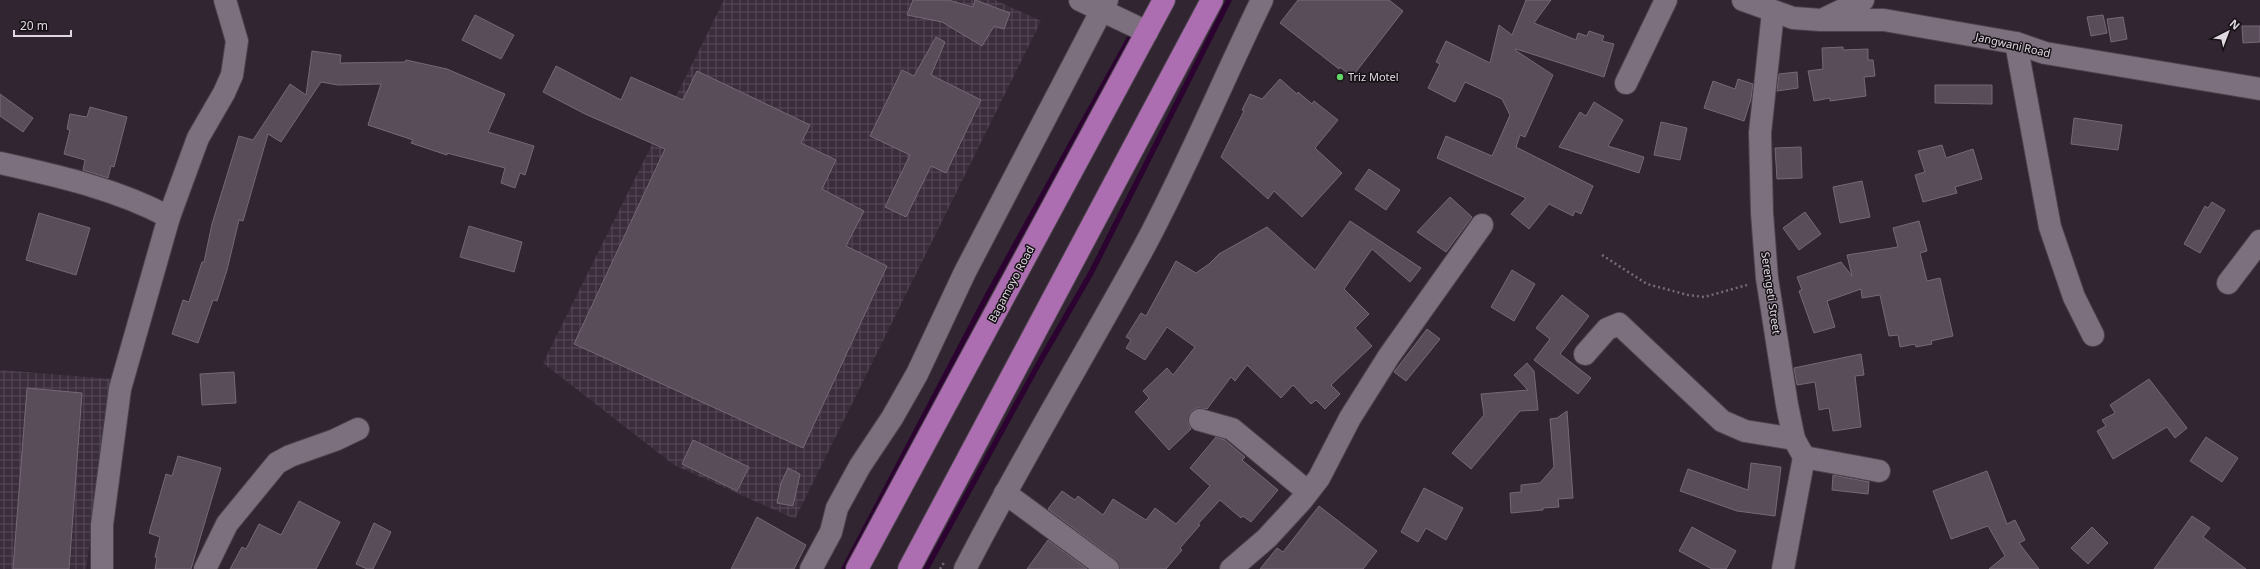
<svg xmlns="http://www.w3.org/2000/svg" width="2260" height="569" font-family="'Noto Sans',sans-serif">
<defs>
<pattern id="industrial-grid" width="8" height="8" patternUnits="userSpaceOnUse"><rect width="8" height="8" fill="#3c2d3d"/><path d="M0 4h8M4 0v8" fill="none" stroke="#584b59"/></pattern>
</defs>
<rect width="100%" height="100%" fill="#302530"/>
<g fill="url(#industrial-grid)">
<path d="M724,0h271l46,21 -246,498 -121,-54 -131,-102z"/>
<path d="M0,370l113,9 -27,190h-86z"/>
</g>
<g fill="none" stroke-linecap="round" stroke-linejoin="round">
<g stroke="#2c0230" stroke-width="5.5">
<path d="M844,569l143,-273 142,-257"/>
<path d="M926,569l113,-206 52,-90 138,-273"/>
</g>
</g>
<g fill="#5a4d5a" stroke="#766876">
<path d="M913,0h35l25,7 2,-7 35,13 -6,16 -10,-3 -12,20 -40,-24 -35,-7z"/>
<path d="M1298,0h91l14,11 -51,66 -12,-10 -1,2 -59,-46z"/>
<path d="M1526,0h25l-17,23 42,17 2,-7 9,3 2,-5 15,5 -2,5 12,3 -10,33 -88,-28 -1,1 38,25 -28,62 -5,-2 -4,12 77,39 -12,28 -6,-3 -2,5 -24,-12 -20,25 -18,-15 15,-16 -89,-40 9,-22 46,20 18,-41 -8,-16 -37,-17 -10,20 -27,-14 12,-24 -4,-2 10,-21 44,22 9,-38 13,10z"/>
<path d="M475,15l39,20 -13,24 -39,-19z"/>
<path d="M2103,15l4,18 -16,3 -4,-19z"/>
<path d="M2123,17l4,22 -16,3 -4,-23z"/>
<path d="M2242,26h18v16l-17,1z"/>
<path d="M936,37l9,5 -14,33 50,25 -35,73 -15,-7 -25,51 -21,-10 25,-52 -40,-19 32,-66 12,6z"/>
<path d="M1843,47v3l25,-1v11h5l2,16 -11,1 2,19 -36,5v-3l-16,3 -6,-30 15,-2 -1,-21z"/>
<path d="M312,51l29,4 -1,8 65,-1 1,-2 41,9 58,25 -17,38 46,14 -9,29 -5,-2 -5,15 -14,-5 4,-15 -58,-15v2l-36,-12 2,-3 -45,-15 13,-41 -43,1 -17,-3 -40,60 -13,-8 -25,87 -4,-1 -12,50 -10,31 -4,-1 -15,43 -26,-9 11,-34 6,2 13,-40h2l8,-38 27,-88 14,4 37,-56 16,11z"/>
<path d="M556,66l65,34 10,-23 52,23 14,-29 113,54 -9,18 35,17 -14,29 42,22 -18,35 41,20 -84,182 -229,-104 91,-195 -80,-35 -42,-22z"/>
<path d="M1797,72l1,16 -21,3 2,-17z"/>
<path d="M1280,79l17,15 1,-2 14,12 2,-3 24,19 -23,28 27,25 -40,44 -28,-26 -6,8 -47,-42 23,-46 -2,-1 8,-16 12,5z"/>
<path d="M1738,79l15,5 -2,15 -7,22 -40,-13 9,-27 22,8z"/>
<path d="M1935,85h57v19l-57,-1z"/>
<path d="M0,94l33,24 -10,14 -23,-16z"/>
<path d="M1594,102l29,18 -15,26 36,11 -5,16 -80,-26 21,-35 6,4z"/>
<path d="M90,107l37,10 -13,50 -3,-1 -3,12 -25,-8 2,-10 -21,-6 6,-24 -3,-1 3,-15 17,3z"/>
<path d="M2074,118l48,7 -4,25 -47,-6z"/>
<path d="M1661,122l26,6 -7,32 -26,-5z"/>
<path d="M1942,145l4,13 27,-9 9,30 -27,8 2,6 -34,9 -8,-27 10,-3 -7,-21z"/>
<path d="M1801,147l1,31 -25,1 -2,-31z"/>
<path d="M1369,169l31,21 -14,20 -31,-21z"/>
<path d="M1862,181l8,36 -30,6 -7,-36z"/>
<path d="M1450,197l22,20 -26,35 -29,-20z"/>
<path d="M2212,202l13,8 -25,43 -16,-9 21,-38 3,2z"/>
<path d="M1805,212l16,22 -22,16 -16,-22z"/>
<path d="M39,213l51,15 -14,47 -50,-15z"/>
<path d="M1350,221l71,47 -11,14 -38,-33 -28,40 25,25 -14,14 17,18 -41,39 9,9 -15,15 -9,-9 -5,4 -18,-19 -12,13 -34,-33 -12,16 -4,-4 -24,32 -10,-1 -6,3 -3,12 3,6 -22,21 -34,-38 14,-14 -6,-7 24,-23 6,7 22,-28 -28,-20 -22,33 -19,-12 5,-8 -5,-3 15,-24 5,3 30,-55 20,12 13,-9 10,-10 48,-27 48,43z"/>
<path d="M1919,221l8,30 -7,2 7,28 13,-3 13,58 -22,5 1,3 -16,3 -1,-3 -15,3 -2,-12 -9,1 -9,-41 -18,3 -1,-9 -34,12 8,26 -21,6 -15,-42 3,-1 -5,-13 44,-15 11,14 -5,-21 51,-8 -5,-19z"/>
<path d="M469,226l53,16 -8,30 -54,-15z"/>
<path d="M1512,270l23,14 -21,37 -23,-14z"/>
<path d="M1562,295l27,21 -29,38 31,24 -13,16 -44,-34 16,-21 -14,-11z"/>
<path d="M1427,329l13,10 -34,42 -12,-9z"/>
<path d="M1861,354l3,21 -9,1 6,51 -28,4 -4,-23 -10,2 -4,-28 -18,3 -3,-17z"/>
<path d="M1527,363l7,8 4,39 -18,1 -49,58 -19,-16 32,-38 -3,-21 47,-4 -14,-15z"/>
<path d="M234,372l2,31 -34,2 -2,-31z"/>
<path d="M2149,379l38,49 -12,10 -8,-11 -54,32 -16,-28 9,-5 -4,-6 13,-7 -5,-8z"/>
<path d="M27,388l55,5 -13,176h-56z"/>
<path d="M1567,411l6,87 -15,1 1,8 -16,1v2l-32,3 -1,-20 11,-1v-7l19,-2 14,-16 -4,-48 7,-1z"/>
<path d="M1216,437l9,3 20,17 -3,3 36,30 -27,32 -8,-6 -2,2 -21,-18 -22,24 2,1 -20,23 2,2 -16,19h-46l-5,-10 -67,-50 14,-18 13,9 3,-4 25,19 10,-16 33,21 9,-12 21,16 34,-38 -20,-18z"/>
<path d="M2206,437l32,21 -16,24 -32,-21z"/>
<path d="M693,440l56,27 -12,24 -55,-27z"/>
<path d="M178,456l43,12 -30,101h-36l2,-11 -2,-1 5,-20 -11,-4 17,-59 6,2z"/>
<path d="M1751,463l30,4 -6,49 -38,-5 -57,-20 8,-22 60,21z"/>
<path d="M788,468l12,6 -7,32 -16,-3 4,-20z"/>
<path d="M1987,471l20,53 8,-4 10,20 -6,3 20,26h-50l16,-13 -17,-30 -37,13 -18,-48z"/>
<path d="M1833,475l36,7 -1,12 -36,-4z"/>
<path d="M1424,488l39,20 -17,32 -20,-12 -8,14 -17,-10z"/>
<path d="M299,501l41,21 -24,47h-86l12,-22 4,2 13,-25 22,11z"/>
<path d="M1319,506l58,45 -14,18h-103l17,-21 6,4z"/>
<path d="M2192,516l18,12 -7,9 43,32h-92z"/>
<path d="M757,517l49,28 -12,24h-63z"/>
<path d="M374,523l17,9 -18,37h-6l-11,-5z"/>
<path d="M1692,527l44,24 -10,18h-14l-33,-18z"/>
<path d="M2092,527l16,16 -20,21 -17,-16z"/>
<path d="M1048,540l39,29h-60z"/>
</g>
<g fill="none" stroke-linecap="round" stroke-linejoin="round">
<defs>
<g id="minor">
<path d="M1080,0l67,32"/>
<path d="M1743,0l50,18 28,2h63l132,23 29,10 215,36"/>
<path d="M1773,12l-13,121 2,80 5,65 20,127 7,34 10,18 -21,112"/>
<path d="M1826,18l37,-18"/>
<path d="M2016,43l34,184 24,70 19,38"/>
<path d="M1626,83l40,-83"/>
<path d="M0,163c58,13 117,26 169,54"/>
<path d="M2228,283l32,-42"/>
<path d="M1585,354l22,-25 12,-5 103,97 23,10 49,8"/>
<path d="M1200,420l32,9 76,63"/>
<path d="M1804,457l75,14"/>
<path d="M1005,493l103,76"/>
<path d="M102,569v-44l18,-136 49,-172 29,-79 26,-45 8,-18 5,-34 -12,-41"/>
<path d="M205,569l22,-45 50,-61 13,-7 45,-16 23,-11"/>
<path d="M811,569l20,-37 6,-24 23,-42 32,-48 25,-44 48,-102 142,-272"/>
<path d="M965,569c56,-109 120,-214 179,-322 43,-80 78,-165 118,-247"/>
<path d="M1231,569l36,-31 35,-38 17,-22 31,-60 39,-62 93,-131"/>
</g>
<g id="highway">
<path d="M857,569l307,-569"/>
<path d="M909,569l303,-569"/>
</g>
</defs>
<use href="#minor" stroke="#4b434c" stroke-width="24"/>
<use href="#highway" stroke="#4b434c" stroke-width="24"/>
<g stroke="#766d76" stroke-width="2.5" stroke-dasharray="2 3" stroke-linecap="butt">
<path d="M1602,255l45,29 41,11 16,2 43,-12"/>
<path d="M940,569l5,-8"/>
</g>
<use href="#minor" stroke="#7d707e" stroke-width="22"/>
<use href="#highway" stroke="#ac6eb0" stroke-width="22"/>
</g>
<circle fill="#63d468" stroke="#151015" stroke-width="1.5" cx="1340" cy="77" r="4"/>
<g text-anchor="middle" stroke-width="3" stroke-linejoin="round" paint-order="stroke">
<g font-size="11" fill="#e0d8e0" stroke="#151015">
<text transform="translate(2013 45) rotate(13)" y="4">Jangwani Road</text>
<text transform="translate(1011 284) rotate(-62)" y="4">Bagamoyo Road</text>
<text transform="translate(1771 293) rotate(82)" y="4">Serengeti Street</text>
</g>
<g font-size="11" fill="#e0d8e0" stroke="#151015" text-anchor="start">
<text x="1348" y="81">Triz Motel</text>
</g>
</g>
<g transform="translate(2228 32) rotate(42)" stroke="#151015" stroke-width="3" paint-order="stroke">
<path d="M0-3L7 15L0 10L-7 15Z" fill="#e0d8e0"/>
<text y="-6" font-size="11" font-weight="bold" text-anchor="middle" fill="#e0d8e0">N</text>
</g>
<path d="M14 30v6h57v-6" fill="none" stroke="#e0d8e0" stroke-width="2"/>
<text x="20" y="30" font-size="12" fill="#e0d8e0" stroke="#151015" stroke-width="3" paint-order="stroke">20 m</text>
</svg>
